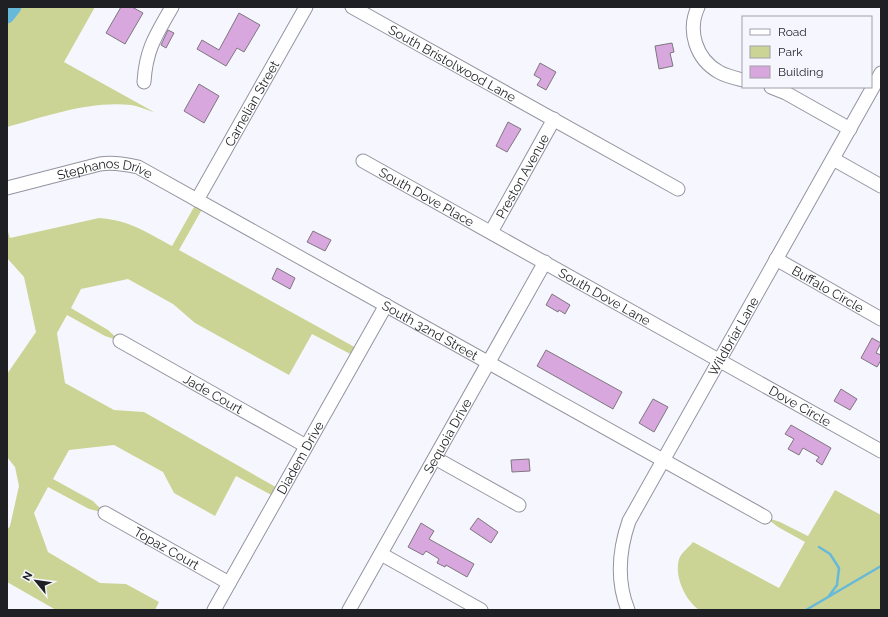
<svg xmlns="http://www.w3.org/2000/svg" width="888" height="617" font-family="Raleway,sans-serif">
<rect width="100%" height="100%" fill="#f6f7fe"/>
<g fill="#ccd495">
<path d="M7,7h88l-31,55 90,50c-7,-2 -16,-6 -23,-7 -43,-4 -83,11 -124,22z"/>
<path d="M198,200l7,4 -26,46 181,100 -4,7 -44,-23 -23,41 -94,-52 -22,-19 -45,-25 -47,10 -10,19 37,22 12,11 -15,-5 -38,-21 -10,18 8,50 49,27 30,2 137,78 -4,8 -41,-22 -21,40 -41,-23 -11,-21 -49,-27 -45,5 -16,29 40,22 12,12 -16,-4 -41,-22 -14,26 14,39 52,31 26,1 33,18 -4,8h-99l-49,-28v-52l3,-4 9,-40 -4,-19 -8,-10v-83l29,-42 -12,-55 -17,-19v-29l3,9 89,-20c30,2 47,14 73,28z"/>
<path d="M835,490l46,25v95h-182c-14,-10 -25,-34 -20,-51 2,-6 10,-12 14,-17l86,46 26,-46 -27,-15 -13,-10 15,5 28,14z"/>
</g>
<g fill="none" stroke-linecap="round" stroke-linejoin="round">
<g stroke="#67b9d9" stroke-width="2.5">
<path d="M819,547l11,7 9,14 -2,17 -8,11"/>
<path d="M806,610l75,-44"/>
</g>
<path stroke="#67b9d9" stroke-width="15" d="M7,16l7,-9"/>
</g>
<g fill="#d8a7dd" stroke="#7e767f">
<path d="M121,7h11l11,6 -18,31 -19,-11z"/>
<path d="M239,13l21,12 -16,27 -7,-4 -11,18 -29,-17 5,-9 17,10z"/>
<path d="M168,30l6,3 -8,15 -5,-3z"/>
<path d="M672,43l2,9 -4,1 3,13 -14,3 -4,-23z"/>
<path d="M540,63l16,9 -10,18 -9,-5 4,-6 -7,-4z"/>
<path d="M199,84l20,12 -15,27 -20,-12z"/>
<path d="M508,122l13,7 -14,23 -11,-6z"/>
<path d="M313,231l18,9 -6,11 -18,-9z"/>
<path d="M277,268l18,10 -5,11 -18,-10z"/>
<path d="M552,294l18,11 -5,9 -6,-4 -1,2 -12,-7z"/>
<path d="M872,338l9,5 -5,10 5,2v5l-4,7 -16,-9z"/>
<path d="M546,350l76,42 -9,17 -76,-43z"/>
<path d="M841,389l16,10 -7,11 -16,-9z"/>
<path d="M653,399l15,8 -14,25 -15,-9z"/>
<path d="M791,425l40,23 -9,17 -6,-4 3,-4 -16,-9 -4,7 -11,-6 6,-10 -9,-5z"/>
<path d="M529,459l1,12 -18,1 -1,-12z"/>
<path d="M478,518l20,14 -7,11 -21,-14z"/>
<path d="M421,523l13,8 -5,8 45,25 -7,13 -21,-12 -1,2 -8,-4 2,-4 -13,-8 -3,4 -15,-8z"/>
</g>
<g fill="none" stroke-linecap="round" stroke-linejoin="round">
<defs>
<g id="minor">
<path id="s1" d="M352,7l326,182"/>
<path d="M698,7c-11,24 -2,52 21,65 7,4 16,6 24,8"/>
<path d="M144,82c2,-33 12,-47 28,-75"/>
<path d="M771,87l15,6 64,36"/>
<path d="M833,159l48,27"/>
<path id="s2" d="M363,161l518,290"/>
<path id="s3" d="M7,188l93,-24c13,-2 25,0 38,3l627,350"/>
<path id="s4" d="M197,200l109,-193"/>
<path id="s5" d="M491,232l63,-113"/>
<path id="s6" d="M776,259l105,60"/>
<path id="s7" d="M120,341l186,105"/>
<path d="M435,458l84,47"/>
<path id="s8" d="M105,513l124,70"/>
<path d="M381,554l100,56"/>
<path id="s9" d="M214,610l172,-305"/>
<path id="s10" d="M349,610l196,-348"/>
<path id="s11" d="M628,610c-12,-30 -9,-60 1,-89l252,-448"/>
</g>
</defs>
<use href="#minor" stroke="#9394a0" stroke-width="15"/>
<use href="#minor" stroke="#fff" stroke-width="13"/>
</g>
<g text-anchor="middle" stroke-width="3.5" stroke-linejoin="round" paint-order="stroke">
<g font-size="13" fill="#1f2024" stroke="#f6f7fe">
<text dy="5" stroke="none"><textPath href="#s1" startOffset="115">South Bristolwood Lane</textPath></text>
<text dy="5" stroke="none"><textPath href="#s4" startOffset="111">Carnelian Street</textPath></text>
<text dy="5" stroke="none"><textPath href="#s5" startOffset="64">Preston Avenue</textPath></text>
<text dy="5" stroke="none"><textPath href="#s3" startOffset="101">Stephanos Drive</textPath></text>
<text dy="5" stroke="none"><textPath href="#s2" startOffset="73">South Dove Place</textPath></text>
<text dy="5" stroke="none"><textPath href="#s6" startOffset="60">Buffalo Circle</textPath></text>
<text dy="5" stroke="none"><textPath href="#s2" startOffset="277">South Dove Lane</textPath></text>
<text dy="5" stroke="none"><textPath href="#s3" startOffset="469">South 32nd Street</textPath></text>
<text dy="5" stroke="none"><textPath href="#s11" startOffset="303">Wildbriar Lane</textPath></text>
<text dy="5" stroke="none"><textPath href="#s7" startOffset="107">Jade Court</textPath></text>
<text dy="5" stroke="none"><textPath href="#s2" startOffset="501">Dove Circle</textPath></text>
<text dy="5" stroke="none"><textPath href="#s10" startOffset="200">Sequoia Drive</textPath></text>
<text dy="5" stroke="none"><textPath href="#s9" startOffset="175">Diadem Drive</textPath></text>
<text dy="5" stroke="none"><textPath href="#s8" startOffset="71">Topaz Court</textPath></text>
</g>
</g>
<rect width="888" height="617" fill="none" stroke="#1f2024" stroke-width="16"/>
<rect x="742" y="16" width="130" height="72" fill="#f6f7fe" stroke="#a0a1a7"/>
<rect x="750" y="29" width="20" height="6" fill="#ffffff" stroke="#a0a1a7"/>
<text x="778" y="36" font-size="12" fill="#1f2024">Road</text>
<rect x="750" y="46" width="20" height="12" fill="#ccd495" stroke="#a0a1a7"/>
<text x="778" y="56" font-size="12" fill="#1f2024">Park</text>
<rect x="750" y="66" width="20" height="12" fill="#d8a7dd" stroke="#a0a1a7"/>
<text x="778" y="76" font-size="12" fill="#1f2024">Building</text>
<g transform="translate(36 581) rotate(299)" stroke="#f6f7fe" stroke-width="3" paint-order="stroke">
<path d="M0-3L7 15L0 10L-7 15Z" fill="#1f2024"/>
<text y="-6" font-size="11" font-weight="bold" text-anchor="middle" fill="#1f2024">N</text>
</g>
</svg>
